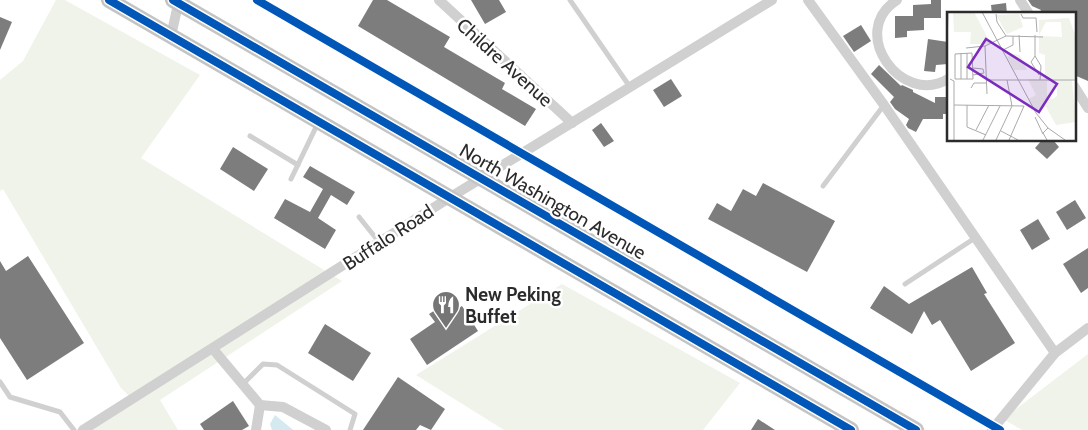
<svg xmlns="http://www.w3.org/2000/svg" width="1088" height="430" font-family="Cabin,sans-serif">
<rect width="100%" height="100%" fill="#fff"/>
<g fill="#f0f3ea">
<path d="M56,0h9l135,75 -59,83 201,123 -182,119 18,30h-102l53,-34 -8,-8 -118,-199 -3,2v-111l23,-19z"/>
<path d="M562,284l178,99 -37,47h-199l-88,-55z"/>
<path d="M1088,354v76h-66l-19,-11z"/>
</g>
<path fill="#d5e9f1" d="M275,415l17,14 2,1h-22l-2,-6z"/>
<g fill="#7d7d7d">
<path d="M373,0h14l63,37 -6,10 61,36 -3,6 34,20 -11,17 -167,-100z"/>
<path d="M471,0h28l7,12 -21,12z"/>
<path d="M931,0h10v18h-17v12l-17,1v6l-12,1v-22h18v-11l18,-1z"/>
<path d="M1028,0h60v81l-14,-6v-61h-35l2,-4 -9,-4z"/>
<path d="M1006,3l1,11h-15l-1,-9z"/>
<path d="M0,17l12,5 -12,28z"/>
<path d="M861,25l10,16 -17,11 -11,-16z"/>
<path d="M928,39l20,3v22l-12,1 -1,7 -11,-1z"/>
<path d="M879,65l22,21 1,-1 11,5v2l22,11v-6h13v17h-5v5h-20l-7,13 -8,-4 -2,-3 3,-6 -14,-10 -5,-7 4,-5 -23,-23z"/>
<path d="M671,79l11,17 -18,11 -11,-17z"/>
<path d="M601,123l13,18 -10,6 -12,-17z"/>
<path d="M1042,140h11l6,7 -12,12 -12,-11z"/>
<path d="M233,147l35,22 -14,22 -34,-22z"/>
<path d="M310,166l45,26 -8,13 -16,-10 -13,23 18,12 -11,19 -51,-31 11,-19 25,13 13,-23 -20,-12z"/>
<path d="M763,183l72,38 -28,51 -99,-53 9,-16 14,8 12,-22 13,7z"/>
<path d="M1075,200l11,18 -19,12 -11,-18z"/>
<path d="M1038,219l12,20 -18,11 -12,-20z"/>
<path d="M1088,248v40l-7,5 -18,-29z"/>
<path d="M28,256l56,87 -57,37 -27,-42v-77l6,10z"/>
<path d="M972,267l15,26 -3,1 31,49 -44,28 -31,-51 -8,5 -8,-14 -12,23 -42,-26 14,-22 25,18z"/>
<path d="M462,306l16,25 -51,34 -17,-26 25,-17 -6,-8 11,-7 6,9z"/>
<path d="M325,324l46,29 -18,28 -45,-28z"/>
<path d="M398,377l47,32 -14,21 -11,-5 -4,5h-53z"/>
<path d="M233,401l16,25 -7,4h-38l-4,-6z"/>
<path d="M758,419l17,11h-24z"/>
</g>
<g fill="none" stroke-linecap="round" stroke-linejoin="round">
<g stroke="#d0d0d0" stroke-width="5">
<path d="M570,0l60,87"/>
<path d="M250,136l48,29"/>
<path d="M291,179l27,-56"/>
<path d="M823,186l61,-81"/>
<path d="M359,217l20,25"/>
<path d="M905,284l70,-46"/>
<path d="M0,382l10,15 50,15 14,18"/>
<path d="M243,384l20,-20 14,1 78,49 -5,16"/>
</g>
<g stroke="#d0d0d0" stroke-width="10">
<path d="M439,0l133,123"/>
<path d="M808,0l76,105 171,248"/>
<path d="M897,0c-50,32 5,107 51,79"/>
<path d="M1020,0l9,14"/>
<path d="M171,36l8,-36"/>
<path d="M1074,86l14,22"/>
<path d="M213,349l47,56 23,2 43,23"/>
<path d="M83,430l366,-232 323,-198"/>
<path d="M256,430l4,-25"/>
<path d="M992,430l63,-77 33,-25"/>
</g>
<g stroke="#c4c4c4" stroke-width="16">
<path d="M109,0l742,430"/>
<path d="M173,0l743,430"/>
</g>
<defs>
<g id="cycleway">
<path d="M109,0l742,430"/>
<path d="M173,0l743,430"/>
<path d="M257,0l743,430"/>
</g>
</defs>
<use href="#cycleway" stroke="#fff" stroke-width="11"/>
<use href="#cycleway" stroke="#0057b8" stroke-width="8"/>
</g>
<defs>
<symbol id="restaurant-pin" viewBox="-11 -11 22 30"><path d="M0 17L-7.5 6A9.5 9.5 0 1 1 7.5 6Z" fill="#757575" stroke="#fff"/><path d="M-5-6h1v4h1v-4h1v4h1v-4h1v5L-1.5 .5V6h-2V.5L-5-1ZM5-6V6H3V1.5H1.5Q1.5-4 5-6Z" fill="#fff"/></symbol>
</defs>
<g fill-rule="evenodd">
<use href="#restaurant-pin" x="430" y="289" width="32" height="43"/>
</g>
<g text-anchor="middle" stroke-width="5" stroke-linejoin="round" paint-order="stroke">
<g font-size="19" fill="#2b2b2b" stroke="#fff">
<text transform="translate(505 62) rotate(42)" y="7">Childre Avenue</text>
<text transform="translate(553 201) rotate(30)" y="7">North Washington Avenue</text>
<text transform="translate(388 237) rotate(-33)" y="7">Buffalo Road</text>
</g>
<g font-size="19" font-weight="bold" fill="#2b2b2b" stroke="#fff" text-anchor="start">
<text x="465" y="301">New Peking<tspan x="465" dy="22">Buffet</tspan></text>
</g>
</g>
<g transform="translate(947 12)">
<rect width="129" height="129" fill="#fff"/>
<path d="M6,0h21l17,32h-21l1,-12h-17zM72,2l4,13 -16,7 -11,-19zM122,6l7,19v42l-4,1 4,42 -20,3 -10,-18 -11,3 -6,-11 7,-4 -8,-16h17v-24l-6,-2v-17l23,1 -1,-15h-15l-7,13v-15zM100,69h10v15l-4,3h-6zM67,42l6,1 7,15h-13l-7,-13z" fill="#f0f3ea" fill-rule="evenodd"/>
<path fill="none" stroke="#aaa" stroke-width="1" d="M35,0l54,101 12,15 17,12M42,0h32M49,2l1,8 9,14M74,2l2,4h13l1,14M72,23l1,17M88,23v21l-4,6 8,13M0,34l1,-34M38,34l2,48M19,36l19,-2 21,-10 37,1M56,38l10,-5v-9M14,41v26M20,41v26M25,41l1,26h-18v-25zM88,44l6,10 -1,14M26,56l10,1 1,4 -11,2M3,67l4,2v59M40,68h89M24,76l3,-5h13M7,93l70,1M20,93v22l19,8M88,105l8,17M29,118l13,-25M54,119l17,9M36,128l17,-34M49,128l16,-34 -5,-26M62,128l15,-34M100,128l-4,-7 5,-5"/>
<path fill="#7b2cbf" fill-opacity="0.15" stroke="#7b2cbf" stroke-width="2.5" d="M39,27l71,45 -18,28 -71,-45z"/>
<rect width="129" height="129" fill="none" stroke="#2b2b2b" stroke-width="2.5"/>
</g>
</svg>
